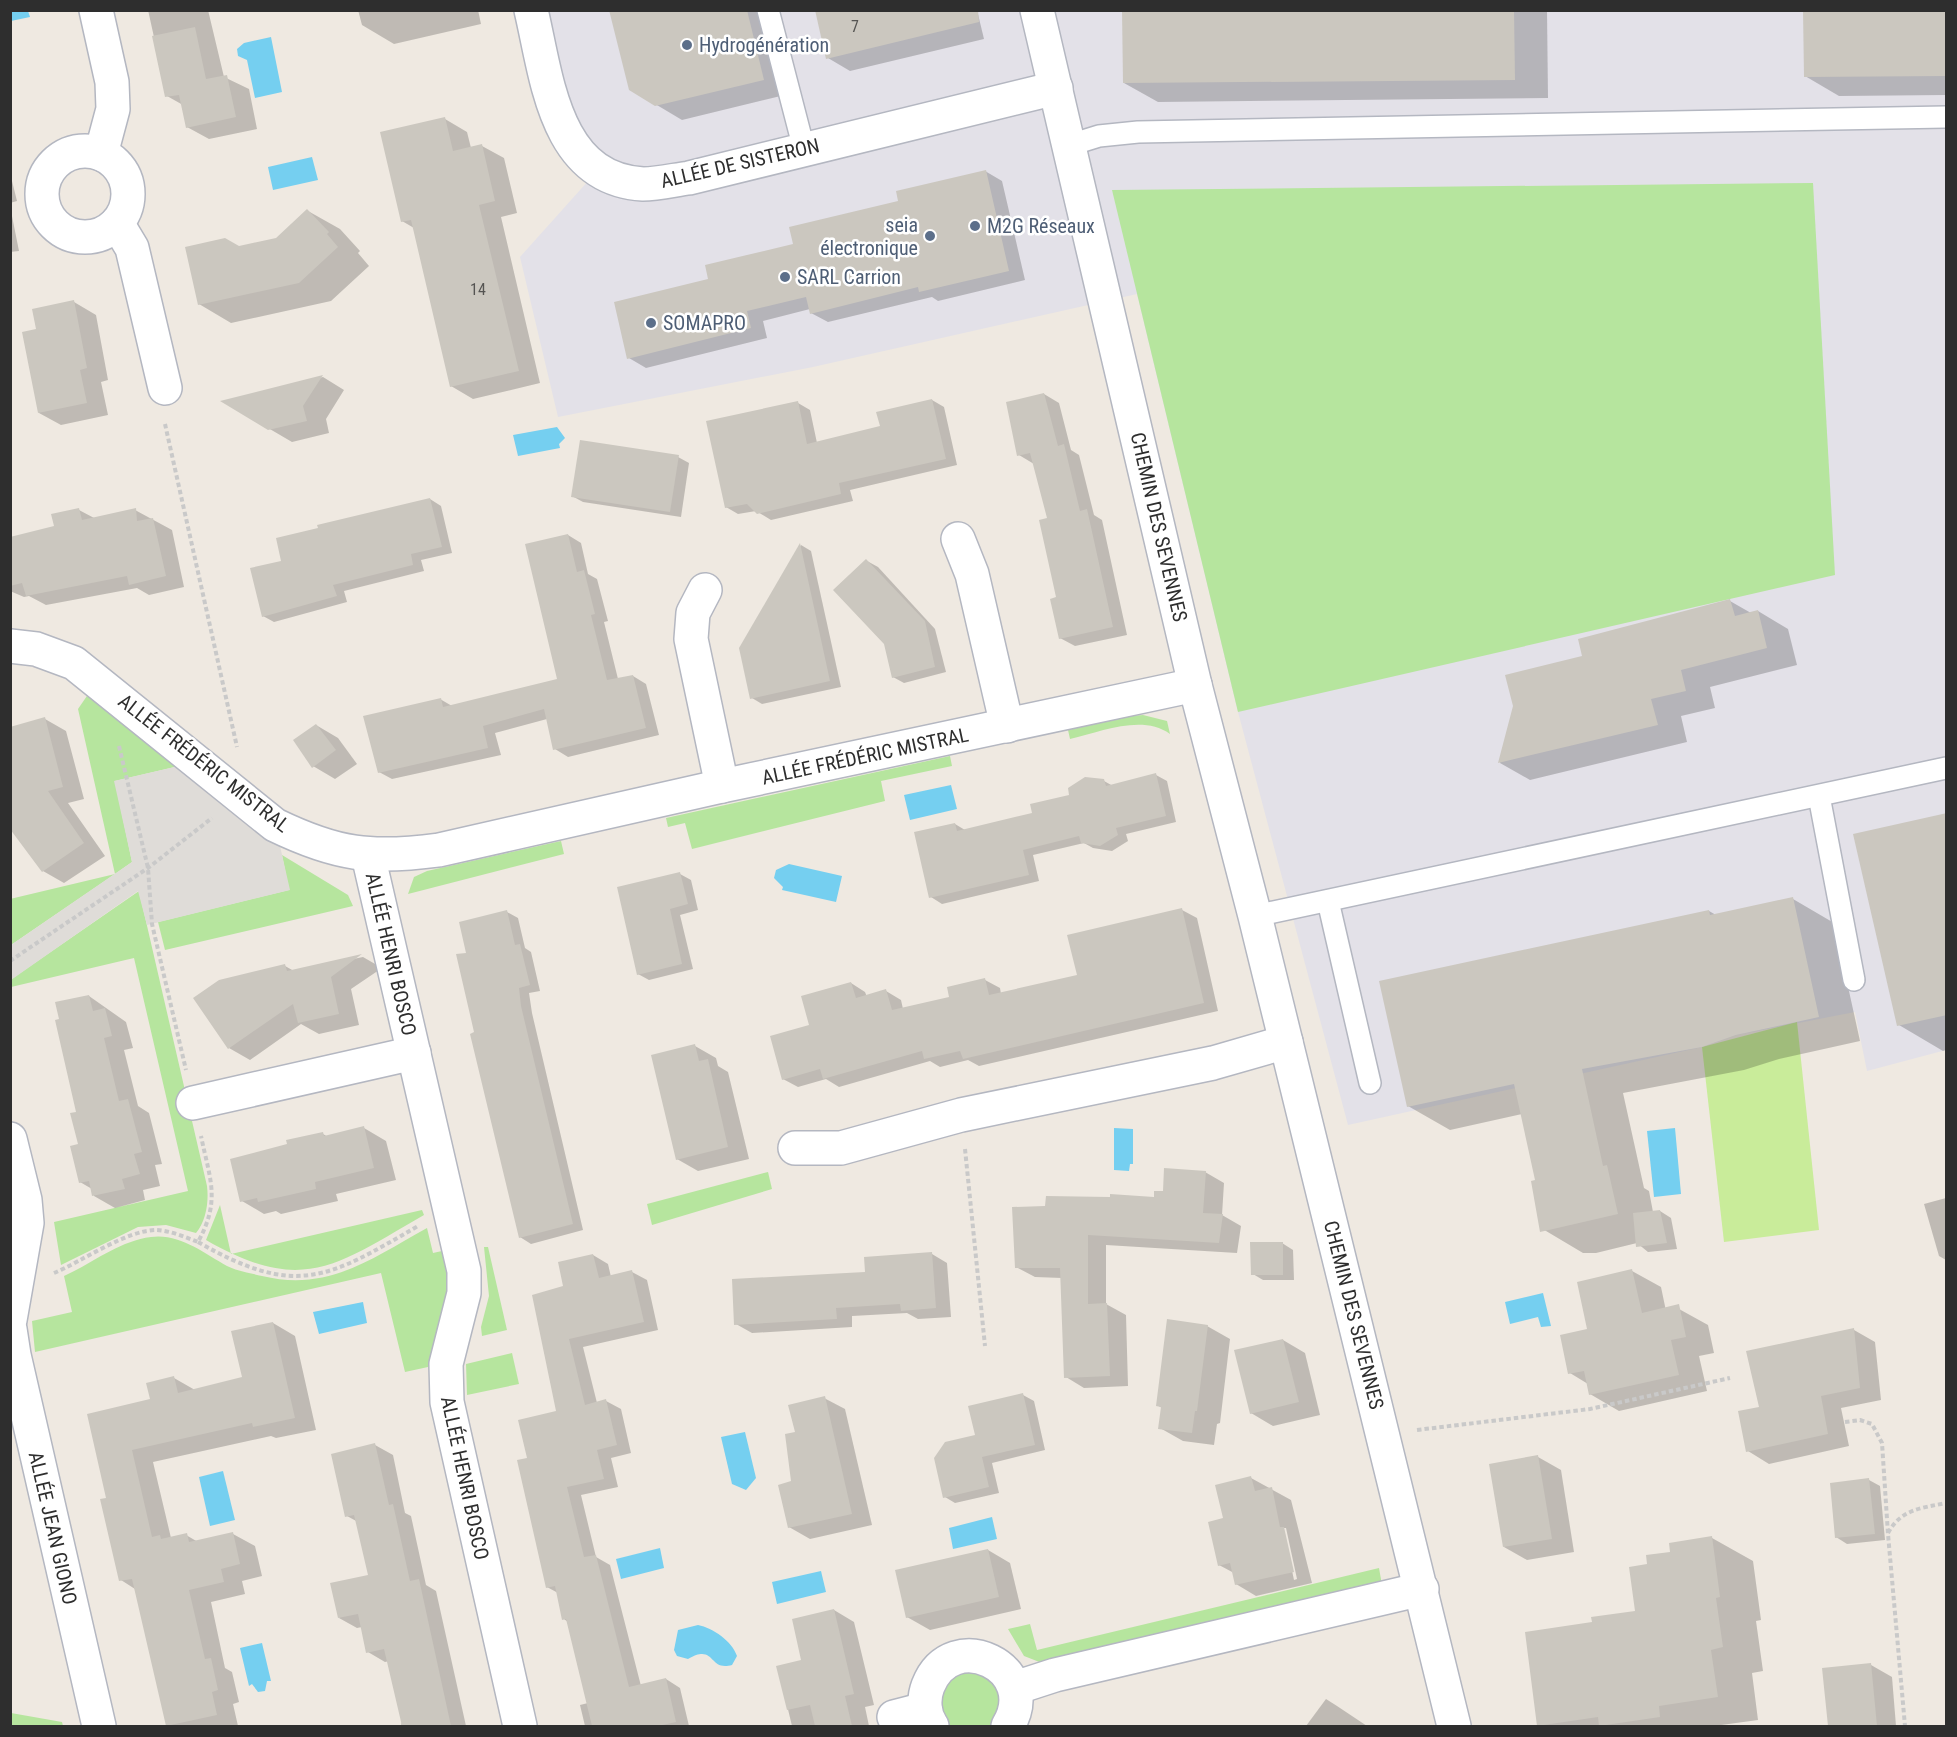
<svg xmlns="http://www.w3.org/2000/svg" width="1957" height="1737" font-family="'Roboto Condensed',sans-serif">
<rect width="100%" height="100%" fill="#efe9e1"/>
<path fill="#e3e1e8" d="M531,11h1415v1039l-79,21 -12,-59 -119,23 -34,12 -354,78 -110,-413 -101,-418 -324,73 -255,50 -38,-160 78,-87z"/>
<g fill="#b6e59e">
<path d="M1813,183l22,392 -597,137 -126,-522z"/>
<path d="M89,693l90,73 -64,15 17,81 -17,12 -104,71 -1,-46 105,-25 -37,-165z"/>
<path d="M1143,715l24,6 3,13c-28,-20 -69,-2 -100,5l-2,-9 62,-14z"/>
<path d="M950,756l2,10 -71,15 4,20 -193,48 -7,-26 -17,4 -2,-9z"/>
<path d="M561,841l3,13 -156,40 6,-17 13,-6z"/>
<path d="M282,855l66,40 5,11 -188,44 -7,-28 131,-32z"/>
<path d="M139,891l68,295c2,16 -1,35 -11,47l-30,-8 -28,2 -77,38 -7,-43 134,-31 -54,-233 -123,29 -1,-7z"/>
<path d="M768,1172l4,17 -120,36 -5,-21z"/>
<path d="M220,1205l11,49 191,-44 2,5c-87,50 -121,81 -218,25z"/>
<path d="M427,1228l6,25 9,-2 6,31 -1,18 -19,67 -23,5 -24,-99 -346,79 -3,-31 40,-9 -8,-36c29,-13 55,-35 87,-39 28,-4 53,16 76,29 10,5 23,7 35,10 66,16 109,-17 165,-48z"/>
<path d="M484,1247h4l19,83 -25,6 -1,-9 8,-31z"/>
<path d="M512,1353l7,31 -52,11 -1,-31z"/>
<path d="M1379,1568l3,17 -340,78 -18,-7 -16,-27 22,-5 7,26z"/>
<path d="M961,1670l26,3 15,20 -9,33h-45c-13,-11 -8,-25 -7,-40z"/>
<path d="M11,1713l51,9 1,4h-52z"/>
</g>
<path fill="#c9ec9a" d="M1797,1022l22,208 -95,12 -22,-195z"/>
<path fill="#dfdcd8" d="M179,766l83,69 18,11 10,44 -143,35 -9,-34 -127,89v-35l121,-83 -18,-81z"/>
<g fill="#75cff0">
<path d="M10,11h18l2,6 -19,4z"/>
<path d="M271,37l11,55 -27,6 -8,-38 -9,-4 -1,-7 7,-6z"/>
<path d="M312,157l6,23 -45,10 -5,-23z"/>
<path d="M557,427l8,11 -6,6 1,4 -42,8 -5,-21z"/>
<path d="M951,785l6,24 -47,11 -6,-25z"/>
<path d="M789,864l53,12 -6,26 -54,-12 1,-3 -9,-9 2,-8z"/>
<path d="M1114,1128l19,1v35h-3l-1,7 -15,-1z"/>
<path d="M1675,1128l6,66 -27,3 -7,-66z"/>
<path d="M1543,1293l8,33 -10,1 -3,-10 -28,7 -5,-22z"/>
<path d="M363,1302l4,21 -48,11 -6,-22z"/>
<path d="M745,1432l11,46 -10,12 -14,-6 -11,-47z"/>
<path d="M223,1471l12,49 -25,6 -11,-49z"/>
<path d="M992,1517l5,22 -44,10 -4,-21z"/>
<path d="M660,1548l4,20 -43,11 -5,-20z"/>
<path d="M821,1571l5,21 -49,12 -5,-22z"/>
<path d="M698,1625c15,3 34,16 39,31l-5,9c-24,7 -16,-22 -44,-6l-11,-3 -3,-6 4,-20z"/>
<path d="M262,1643l9,38h-4l-2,10 -7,1 -6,-8 -3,2 -9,-38z"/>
</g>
<g fill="#0003" fill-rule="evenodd">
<path d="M148,10h60l16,67 25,12 8,40 -48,10 -22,-12 -4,-22 -16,-9z"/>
<path d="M358,10h120l3,14 -87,20 -32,-19z"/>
<path d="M611,10h157l21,84 -107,26 -52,-31z"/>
<path d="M977,10l7,29 -134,32 -22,-13z"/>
<path d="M1124,10h423l1,88 -390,4 -34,-19z"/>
<path d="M1946,10v85l-107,1 -34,-20z"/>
<path d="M445,119l22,13 4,16 11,-2 22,12 13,55 -16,4 39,166 -67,16 -22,-13 -37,-158 -12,-7z"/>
<path d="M985,171l17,10 23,99 -87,21 -6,-4 -104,25 -17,-9 -1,-4 -47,12 4,17 -121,30 -17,-10 81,-78 190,-78z"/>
<path d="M10,173l7,28 -7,2z"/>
<path d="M10,206l9,45 -9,1z"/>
<path d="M308,211l32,18 20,22 -2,2 11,13 -38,35 -100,22 -32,-19 40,-56 37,-8z"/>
<path d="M74,302l22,13 12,65 -7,2 7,33 -47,10 -22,-12 -2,-83z"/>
<path d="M323,377l21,13 -18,29 3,14 -37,9 -68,-40z"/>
<path d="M1044,394l15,9 12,47 8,5 15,60 8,5 25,115 -52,11 -15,-8 -11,-119 -15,-55 -15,-9z"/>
<path d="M932,400l12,7 13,58 -107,25 3,11 -82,19 -15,-9 -18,3 -12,-7 72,-104 12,7 7,33 65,-16z"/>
<path d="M678,457l11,6 -8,54 -98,-15 -11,-6z"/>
<path d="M430,499l11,7 11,47 -31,7 3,11 -80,20 3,11 -73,20 -11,-6 20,-54z"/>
<path d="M79,510l17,9 39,-9 37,20 12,57 -35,8 -12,-7 -91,17 -17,-9 -5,1 -14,-6v-53l45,-11z"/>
<path d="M568,535l13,8 7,31 9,5 11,42 -4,1 14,57 15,-3 13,8 13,51 -91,22 -13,-8 -8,-30 -52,14 6,22 -109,24 -13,-7 61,-73 12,7 107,-26z"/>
<path d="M801,545l10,6 30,136 -79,17 -10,-6 -11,-50z"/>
<path d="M867,561l11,6 57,62 11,43 -42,11 -11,-6z"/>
<path d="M1730,601l21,12 7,-2 30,18 9,36 -87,22 5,21 -34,8 6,26 -157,38 -30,-17 15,-57z"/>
<path d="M45,719l21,12 18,68 -16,4 37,53 -41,27 -21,-12z"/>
<path d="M316,725l22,13 19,26 -22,15 -22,-13z"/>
<path d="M1156,775l11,6 9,41 -50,12 2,7 -16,10 -19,-3 -9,-5 -51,12 6,26 -97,23 -11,-7 24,-73 10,6 69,-15 70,-34 9,5z"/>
<path d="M1946,814v236l-3,1 -44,-26z"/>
<path d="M680,874l11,6 7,30 -18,5 13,54 -44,11 -11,-6z"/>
<path d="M1793,899l41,24 26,118 -81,18 -35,11 -121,23 21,95 5,3 4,21 7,-1 11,7 6,31 -29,3 -11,-9 -41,10h-13l-42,-25 -4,-47 -15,-67 -72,16 -42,-24 301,-195 7,4z"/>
<path d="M1182,910l15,8 21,93 -239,55 -11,-6 -28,7 -10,-6 -91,26 -13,-8 -28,8 -15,-8 28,-53 40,-43 14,9 2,5 19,-6 15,9 2,9 48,-11 34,-18 15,8 1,6 78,-18z"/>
<path d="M507,912l11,6 7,30 6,4 9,39 -11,2 3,20 51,217 -52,14 -11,-7 -44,-203 -8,-80z"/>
<path d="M363,957l19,11 -31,21 8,36 -40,9 -18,-10 -51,36 -21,-12 56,-82 9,5z"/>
<path d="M89,996l37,26 7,26 -9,2 14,56 11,7 13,51 -7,1 5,21 -17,4 2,10 -30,8 -21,-12 -2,-7 -12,-7 -2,-69z"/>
<path d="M695,1046l21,12 2,8 10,6 21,87 -51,12 -21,-12z"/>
<path d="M364,1128l22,13 10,39 -60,14 2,7 -57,13 -5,-3 -12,3 -22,-13 81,-67 5,3z"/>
<path d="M1205,1172l19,11 -2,32 19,11 -4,27 -131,-8v59l20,11 2,71 -44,2 -18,-11 -4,-99 -27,-1 -19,-10 31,-59 108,-10z"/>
<path d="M1946,1198v62l-7,-4 -15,-52z"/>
<path d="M1282,1243l11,7 1,30h-31l-10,-6z"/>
<path d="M932,1254l15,9 4,54 -33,2 -11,-6 -55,3v11l-100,6 -16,-9 130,-51z"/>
<path d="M593,1255l15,9 3,13 21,-5 15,8 11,50 -75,17 14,56 9,-2 15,8 10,44 -20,5 7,29 -37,8 15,62 14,8 31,121 25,-7 14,9 9,38h-104l-5,-21 8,-2 -20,-81 -4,-3 -6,-26 -11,-6 -18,-128 29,-47 7,-124z"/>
<path d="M1632,1271l29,16 5,24 13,-2 29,16 6,28 -15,3 8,35 -88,20 -29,-17 -2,-10 -18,-11 19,-43z"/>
<path d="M273,1323l22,13 21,94 -40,8 -5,-2 -118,26 18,76 15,-3 12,7 35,-8 22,12 7,30 -20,5 3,13 -34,8 14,66 7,4 7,30 -6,2 5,22h-69l-34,-137 -14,-9 -13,-81 44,-99 22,-22 21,12 49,-12z"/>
<path d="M1207,1326l23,13 -10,84 -3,1 -3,21 -31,-4 -23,-13 2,-20 -5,-3z"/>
<path d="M1854,1330l21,12 6,58 -40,8 8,38 -80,18 -21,-13 13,-43z"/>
<path d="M1283,1340l22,13 15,62 -47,11 -22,-13z"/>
<path d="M1023,1395l11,6 11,49 -53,13 7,30 -44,10 -10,-6 32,-61z"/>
<path d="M824,1398l21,11 27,116 -62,14 -21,-12 8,-94z"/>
<path d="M375,1445l18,10 12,58 6,3 15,69 10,6 30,135h-65l1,-5 -13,-60 -4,1 -17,-10 -6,-25 -5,1 -18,-10 30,-42 -11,-54 -11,-6z"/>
<path d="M1538,1457l23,13 13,82 -47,8 -23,-13z"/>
<path d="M1251,1478l40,22 21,83 -56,13 -20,-12 -2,-11 -15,-8 6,-45zM1283,1528h3l11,51 -3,1z"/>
<path d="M1869,1480l11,6 5,54 -38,4 -11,-7z"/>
<path d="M1712,1538l41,23 8,59 -5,1 7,50 -11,2 6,47 -44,6 -175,-1 55,-102 43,-10 12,-48 23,-12z"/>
<path d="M988,1550l22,13 11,46 -91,21 -23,-13z"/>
<path d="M834,1610l20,12 20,83 -9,2 4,19h-77l-14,-58 25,-7z"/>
<path d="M1871,1665l21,12 4,49h-66l-6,-56z"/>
<path d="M1326,1699l11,7 30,20h-61z"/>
</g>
<g fill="#cbc7bf">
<path d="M609,10h138l17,70 -109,26 -26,-16z"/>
<path d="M815,10h163l1,12 -153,37z"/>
<path d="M1122,10h392l1,70 -392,3z"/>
<path d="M1803,10h144v66l-143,1z"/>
<path d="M195,27l11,52 21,-4 9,42 -50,11 -7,-33 -14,2 -13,-61z"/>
<path d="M445,117l8,34 29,-7 13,57 -16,4 40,166 -69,16 -39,-167 -10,2 -21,-90z"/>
<path d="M986,170l23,101 -90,21 -1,-5 -108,27 -4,-17 -59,14 4,17 -124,31 -13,-57 94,-23 -3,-14 88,-21 -4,-17 109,-26 -2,-10z"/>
<path d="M307,209l22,23 -2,2 11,13 -39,36 -101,22 -13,-58 40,-9 14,8 37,-8z"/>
<path d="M74,300l13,68 -7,2 7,33 -49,10 -16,-81 14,-3 -4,-20z"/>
<path d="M323,375l-20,31 4,15 -39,9 -48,-29z"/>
<path d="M1044,393l14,53 6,-2 16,67 7,-2 26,118 -54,12 -9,-40 6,-2 -17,-77 8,-2 -17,-65 -13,3 -11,-54z"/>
<path d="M932,399l14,60 -107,24 2,11 -84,20 -10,-10 -22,4 -19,-87 92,-20 9,43 73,-18 -4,-14z"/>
<path d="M580,440l99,15 -9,57 -99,-15z"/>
<path d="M430,498l12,49 -31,7 2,11 -80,20 4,11 -75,21 -12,-49 31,-7 -5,-23 42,-10 -1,-3z"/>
<path d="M79,508l3,12 54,-12 1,13 16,-3 13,58 -37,9 -2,-9 -101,20 -4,-13 -12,3v-49l44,-11 -3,-12z"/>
<path d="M568,534l9,38 7,-2 11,44 -4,1 16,65 26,-5 13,53 -93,22 -9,-41 -61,17 5,22 -110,25 -15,-57 78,-18 2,9 114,-28 -32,-135z"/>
<path d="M800,543l30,138 -80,18 -11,-51z"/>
<path d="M866,559l59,62 10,46 -43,11 -8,-34 -51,-54z"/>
<path d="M1730,599l5,17 23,-6 9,38 -86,22 5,21 -35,8 7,26 -160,38 15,-57 -8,-31 77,-19 -4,-17z"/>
<path d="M45,717l18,70 -15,4 36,52 -42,29 -32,-43v-102z"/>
<path d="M316,724l20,26 -24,18 -19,-28z"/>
<path d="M1156,773l10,43 -50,12 2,7 -18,11 -19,-3 -2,-7 -56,14 6,25 -100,23 -15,-66 41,-9 2,8 75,-18 -2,-9 39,-9 -1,-7 17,-11 19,2 2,7z"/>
<path d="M1947,813v202l-50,11 -44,-192z"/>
<path d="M680,872l8,32 -18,5 12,55 -45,11 -20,-88z"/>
<path d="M1793,897l26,120 -83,18 -34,12 -120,22 21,97 4,-1 11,49 -78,18 -9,-51 4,-1 -21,-96 -107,23 -28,-126 330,-71 1,5z"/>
<path d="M1182,908l22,95 -241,56 -3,-8 -36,8 -2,-8 -99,28 -3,-10 -38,11 -12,-44 39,-11 -8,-29 50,-14 5,16 30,-9 6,21 57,-13 -2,-10 38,-9 4,17 88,-20 -10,-40z"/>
<path d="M507,910l8,35 5,-1 10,41 -11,3 2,18 52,218 -54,14 -49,-204 4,-2 -18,-78 10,-1 -7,-31z"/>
<path d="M362,954l-31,23 8,37 -41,9 -5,-19 -65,45 -35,-51 26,-18 66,-16 2,7z"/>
<path d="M89,995l4,16 12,-3 7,28 -8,2 15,63 9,-2 14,53 -8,2 6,20 -18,5 3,10 -33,7 -3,-15 -10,2 -9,-37 8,-2 -8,-31 6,-1 -21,-92 4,-1 -4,-17z"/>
<path d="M695,1044l4,17 9,-2 20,88 -52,13 -25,-105z"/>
<path d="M364,1126l10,42 -59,14 1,7 -58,13 -1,-4 -17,4 -10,-43 57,-15 -1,-4 37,-8 1,4z"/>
<path d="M1164,1168l42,3 -3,42 20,1 -4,29 -131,-8v69l19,-1 3,73 -46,2 -4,-110h-45l-3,-61 33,-1 1,-10 64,1v-3l44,3v-6h9z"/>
<path d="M1660,1210l7,33 -31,4 -3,-34z"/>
<path d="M1250,1242h33v33h-32z"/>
<path d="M932,1252l4,56 -35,3 -1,-7 -64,4 1,11 -103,6 -2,-46 133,-7 -1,-15z"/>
<path d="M593,1254l6,24 33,-8 12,52 -75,17 16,66 21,-6 11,46 -20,5 7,29 -37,8 17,70 12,-2 33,132 37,-9 10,44 -18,4h-66l-26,-107 -4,1 -7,-34 -9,2 -29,-128 10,-2 -9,-38 38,-9 -24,-116 31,-9 -5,-24z"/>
<path d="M1632,1269l10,44 37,-9 7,33 -15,3 8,35 -90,20 -5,-24 -16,3 -8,-39 27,-6 -10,-47z"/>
<path d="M1167,1319l41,6 -11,86h-2l-3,22 -34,-4 3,-22 -5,-1z"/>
<path d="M273,1322l22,96 -42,9 -1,-4 -120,27 20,87 8,-2 1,4 26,-6 2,9 44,-10 7,32 -19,5 3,13 -35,8 16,69 6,-1 7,32 -6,2 5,23 -51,11 -34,-147 -13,2 -19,-82 6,-1 -19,-84 63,-15 -4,-16 28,-7 4,17 64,-16 -11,-46z"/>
<path d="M1854,1328l6,60 -39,8 7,38 -82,18 -8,-41 21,-4 -13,-56z"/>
<path d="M1283,1339l16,63 -49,12 -16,-64z"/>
<path d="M1023,1393l12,52 -53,12 7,30 -46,11 -9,-40 11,-16 30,-7 -7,-29z"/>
<path d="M825,1396l27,118 -64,14 -10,-43 13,-4 -6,-47 10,-2 -7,-27z"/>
<path d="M375,1443l14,62 4,-1 17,77 9,-2 32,147h-49l-18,-77 -18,4 -8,-39 -20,4 -8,-35 38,-8 -14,-60 -9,2 -14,-63z"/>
<path d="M1538,1455l14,84 -49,8 -14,-83z"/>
<path d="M1251,1476l4,15 17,-4 8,40h4l10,45 -59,13 -5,-22 -12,3 -10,-44 15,-4 -8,-33z"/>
<path d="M1869,1478l6,56 -40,4 -5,-55z"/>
<path d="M1712,1536l8,61 -4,1 7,49 -12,3 7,47 -59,9 1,11 -61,9 -1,-9 -61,9 -12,-94 67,-10 -1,-5 44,-6 -6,-44 18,-3 -1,-9 24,-3 -1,-9z"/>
<path d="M988,1549l11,48 -93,21 -11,-48z"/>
<path d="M834,1609l20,85 -9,2 7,30h-37l-5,-21 -23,5 -11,-44 25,-6 -9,-41z"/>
<path d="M1871,1663l6,63h-49l-6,-58z"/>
</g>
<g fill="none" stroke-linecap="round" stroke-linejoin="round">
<defs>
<g id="service">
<path d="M768,10l36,139"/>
<path d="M1070,145l29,-9 39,-4 808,-15"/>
<path d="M1819,796l35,184"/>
<path d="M1328,901l42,182"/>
<path d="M1255,916l691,-148"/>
</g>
<g id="minor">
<path d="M96,10l16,72 1,27 -12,45"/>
<path d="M531,10c16,67 23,169 112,174 15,0 31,-4 46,-6l367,-90"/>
<path d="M1037,10l158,675 60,231 199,810"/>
<circle cx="85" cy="194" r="43"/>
<path d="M117,223l15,25 33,140"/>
<path d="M958,539l14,35 35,152"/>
<path d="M705,590l-12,23 -2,26 31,147"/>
<path d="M10,646l26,3 38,14 201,162c62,30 96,34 164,25l283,-64 473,-101"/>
<path d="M368,855l96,416v22l-18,71 1,38 73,324"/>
<path d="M193,1103l221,-50"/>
<path d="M10,1139l15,61 2,23 -17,97"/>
<path d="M795,1148h46l120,-33 252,-52 73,-21"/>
<path d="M10,1329l4,26 85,371"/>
<path d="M1015,1688l40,-13 367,-86"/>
<path d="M894,1717l31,-8"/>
<path d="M932,1726c-8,-11 -9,-27 -4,-40 24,-62 115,-18 80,40"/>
</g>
</defs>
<use href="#service" stroke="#b4b7c1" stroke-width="24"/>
<use href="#minor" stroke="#b4b7c1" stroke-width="36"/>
<g stroke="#c9c9c9" stroke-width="4" stroke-dasharray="4.5 3" stroke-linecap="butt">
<path d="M165,424l72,323"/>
<path d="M119,746l29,122 4,56 34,146"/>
<path d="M10,961l138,-93 64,-50"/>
<path d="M965,1149l20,197"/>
<path d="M198,1242c98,56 129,37 220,-16"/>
<path d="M54,1273c29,-12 72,-43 103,-43 14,1 28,7 41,12 23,-42 12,-62 3,-106"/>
<path d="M1845,1422l15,-2 12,4 10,19 6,91 17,192"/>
<path d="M1417,1430l173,-21 140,-31"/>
<path d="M1888,1533c13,-24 34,-25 58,-30"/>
</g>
<use href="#service" stroke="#fff" stroke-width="21"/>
<use href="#minor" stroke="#fff" stroke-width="33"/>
</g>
<g fill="#5c6f8a" stroke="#fff" stroke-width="2">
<circle cx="687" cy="45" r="6"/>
<circle cx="975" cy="226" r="6"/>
<circle cx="930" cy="236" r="6"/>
<circle cx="785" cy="277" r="6"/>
<circle cx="651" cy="323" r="6"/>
</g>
<g text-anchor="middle" stroke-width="5" stroke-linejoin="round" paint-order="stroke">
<g font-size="16" fill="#555452">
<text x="855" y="32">7</text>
<text x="478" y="295">14</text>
</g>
<g font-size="20" fill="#4e5e75" stroke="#fff" text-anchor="start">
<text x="699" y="52">Hydrogénération</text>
<text x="918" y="232" text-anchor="end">seia<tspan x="918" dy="23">électronique</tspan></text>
<text x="987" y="233">M2G Réseaux</text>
<text x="797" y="284">SARL Carrion</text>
<text x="663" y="330">SOMAPRO</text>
</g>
<g font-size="20" fill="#2e2e2e" stroke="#fff">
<text transform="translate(740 163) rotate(-13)" y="7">ALLÉE DE SISTERON</text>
<text transform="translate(1159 527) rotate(77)" y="7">CHEMIN DES SEVENNES</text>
<text transform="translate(865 756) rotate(-12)" y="7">ALLÉE FRÉDÉRIC MISTRAL</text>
<text transform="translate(204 763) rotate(38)" y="7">ALLÉE FRÉDÉRIC MISTRAL</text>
<text transform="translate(391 954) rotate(77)" y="7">ALLÉE HENRI BOSCO</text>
<text transform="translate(1354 1315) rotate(76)" y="7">CHEMIN DES SEVENNES</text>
<text transform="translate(465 1478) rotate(78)" y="7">ALLÉE HENRI BOSCO</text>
<text transform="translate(53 1528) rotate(77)" y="7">ALLÉE JEAN GIONO</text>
</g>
</g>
<rect width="1957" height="1737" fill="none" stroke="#2e2e2e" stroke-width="24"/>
</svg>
